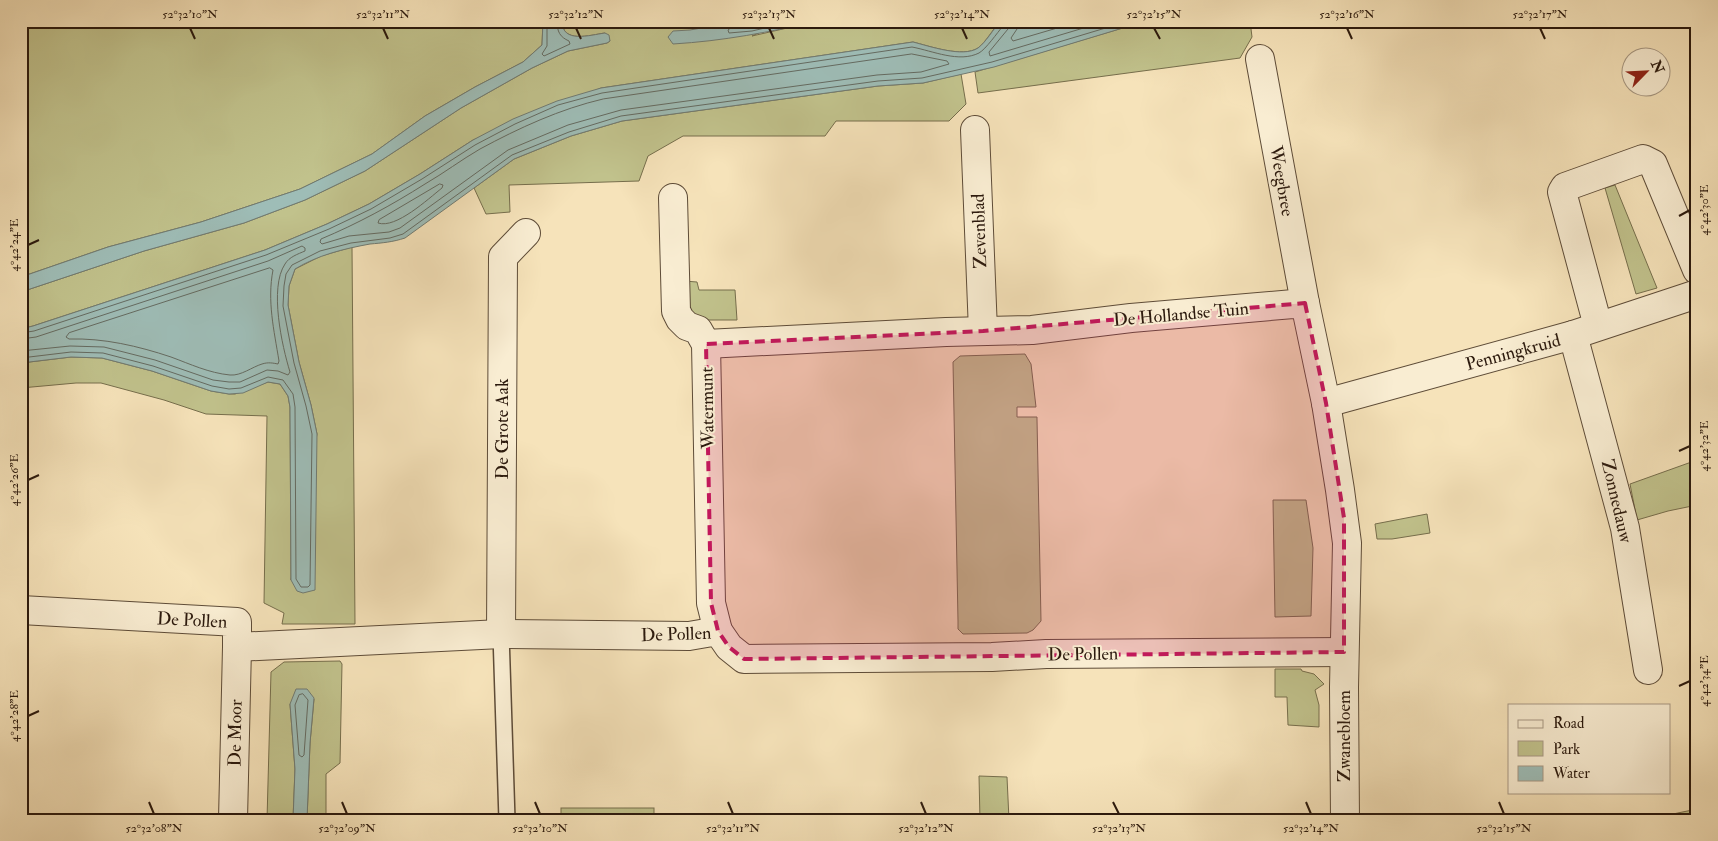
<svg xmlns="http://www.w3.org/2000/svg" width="1718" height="841" font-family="'IM FELL Double Pica',serif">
<rect width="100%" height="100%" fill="#f6e3ba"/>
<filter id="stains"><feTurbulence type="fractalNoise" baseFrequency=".004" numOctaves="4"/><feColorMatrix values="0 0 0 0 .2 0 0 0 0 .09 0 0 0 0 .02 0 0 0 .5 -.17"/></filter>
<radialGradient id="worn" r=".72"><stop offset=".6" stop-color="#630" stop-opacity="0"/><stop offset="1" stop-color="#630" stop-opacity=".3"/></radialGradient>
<g fill="#c1c28c" stroke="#766e4c">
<path d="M21,21h522l-1,24 -19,17 -48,25 -50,29 -53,38 -72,35 -99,33 -93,25 -87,30z"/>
<path d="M562,21h223l-33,15 66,-15h182c-6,7 -15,22 -22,27 -15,10 -49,-2 -65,-6l-312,46 -128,52 -53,34 -51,30 -42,20 -62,26 -232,76 -12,3v-37l123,-41 100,-28 61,-23 60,-29 96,-63 71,-40 36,-17 39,-8 3,-2 -5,-8c-15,2 -43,11 -43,-12z"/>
<path d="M1146,21h104l2,16 -12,21 -262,35 -3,-21z"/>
<path d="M961,74l5,30 -17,17h-113l-11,15h-142l-35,20 -9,25 -130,4 1,27 -24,2 -12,-26 40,-29 57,-23 51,-15 256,-35 45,-3z"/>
<path d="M1615,185l42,103 -21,6 -31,-106z"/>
<path d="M352,247l3,377h-73l2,-11 -20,-10 3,-187 -61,-2 -42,-14 -63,-17h-25l-55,5v-25l50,-6 31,1 50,13 59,20 18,3h6l33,-12 12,2 8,12 2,11 1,173 26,-146 -6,-29 -12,-43 -11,-57 1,-19 6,-17 26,-13z"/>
<path d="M684,281l13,1 2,8h36l2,30h-34l-15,-10z"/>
<path d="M1025,354l6,10 5,43h-19v10h20v2l4,202 -8,9 -6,3 -64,1 -5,-5v-8l-5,-259 7,-6z"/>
<path d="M1697,460v45l-29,6 -31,9 -7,-36z"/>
<path d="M1273,500h33l7,48 -2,68 -36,1z"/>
<path d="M1427,514l3,19 -38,6h-15l-2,-15z"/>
<path d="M340,661l2,3 -2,99 -14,11v46h-19l3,-77 4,-44 -24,5 5,65 -2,51h-26l4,-148 13,-10z"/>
<path d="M1275,669h26l1,2 12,3 10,10 -9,6 4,15v22l-31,-2 -1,-28h-12z"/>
<path d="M979,776l28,1 2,43h-29z"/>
<rect x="561" y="808" width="93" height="12"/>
<path d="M1697,809v11h-53z"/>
</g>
<g fill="#9ebdb7" stroke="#707b73">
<path d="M543,21h19c0,23 28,14 43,12l4,2 1,6 -3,2 -39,8 -36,17 -71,40 -96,63 -60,29 -61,23 -100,28 -123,41v-15l87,-30 93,-25 99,-33 72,-35 53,-38 50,-29 48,-25 19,-17z"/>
<path d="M741,21h77c-48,11 -95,20 -145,23l-5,-7 5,-6 17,-1z"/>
<path d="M1000,21h146l-152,46 -71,16 -45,3 -256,35 -51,15 -57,23 -109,79c-12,4 -23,5 -35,6 -27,5 -52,11 -75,25l-6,17 -1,19 11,57 12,43 6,29 -2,156 -12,3 -6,-2 -6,-11 -1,-173 -2,-11 -8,-12 -12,-2 -25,11 -14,1 -18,-3 -59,-20 -50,-13 -31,-1 -50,6v-34l12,-3 232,-76 62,-26 42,-20 51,-30 53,-34 40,-21 44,-18 44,-13 312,-46c16,4 50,16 65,6 7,-5 16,-19 22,-27z"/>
<path d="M296,689h11l7,9 -4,45 -3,77h-14l2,-51 -5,-65z"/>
</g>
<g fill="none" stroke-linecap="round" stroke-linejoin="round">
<g stroke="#646b62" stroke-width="1">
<path d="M547,21v25l-5,8 2,2 26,-12 -1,-3c-9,-4 -12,-9 -12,-20"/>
<path d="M734,21l-1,5 -5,4 1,3 23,-2 43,-10"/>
<path d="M1010,21l-2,8 -19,23 1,4 117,-35"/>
<path d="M1018,21l-1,8 -6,9 2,3 68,-20"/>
<path d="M912,54l35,7 2,3 -28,8 -44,3 -256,35 -53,15 -60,25 -108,78 -11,4 -40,4 -27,8 -2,-2 1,-3c36,-15 71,-34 104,-55 19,-11 36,-24 55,-35 39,-21 80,-40 123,-50z"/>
<path d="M440,184l3,1 -1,3c-14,11 -46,41 -64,35l1,-3z"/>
<path d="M270,268l3,2c-6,31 1,60 6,91l-1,3c-5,-1 -10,-2 -16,0 -10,3 -21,12 -32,11 -21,-2 -40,-11 -59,-18 -33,-11 -67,-19 -102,-18l-3,-2 3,-4z"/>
<path d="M21,333l13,-2 232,-76 63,-26 42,-20 51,-30 53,-34 40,-21 43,-19 44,-12 310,-46c21,4 47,16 67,6 7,-4 18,-20 24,-27l1,-5"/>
<path d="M21,339l15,-2 232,-76 34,-15 3,2v3c-7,3 -16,6 -20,13 -16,24 -3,82 5,108l-2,3 -10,-4 -11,-1 -27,12h-11l-16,-2 -58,-20 -51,-13 -34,-1 -49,5"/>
<path d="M21,358l50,-6 32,1 50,13 59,20 17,3 12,-1 27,-11 15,3 10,14 2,13 1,172 5,8h7l2,-2 2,-151 -6,-28 -12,-43 -11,-57 1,-20 2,-12 6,-9 28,-14 31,-8 39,-5 13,-4 109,-79 57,-23 52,-16 257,-35 44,-3 70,-16 137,-41"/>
<path d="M303,694l5,6 -4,55 -2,2 -3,-2 -4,-50 4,-10z"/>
</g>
<defs>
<path id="lane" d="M501,634l6,186"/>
<g id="street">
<path d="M1260,59l45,244"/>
<path d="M975,130l8,201"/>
<path d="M673,198l3,113 4,8 7,7 11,4 8,14 5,259 7,28"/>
<path d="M1598,326l-36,-134 3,-5 78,-28 10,5 44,106"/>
<path d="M1573,335l52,193 23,142"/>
<path d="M706,344l240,-12 86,-2 99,-12 174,-15 21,100 14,87 7,53 -3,144 1,133"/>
<path d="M1326,403l247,-68 124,-41"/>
<path d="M21,610l216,12v25l264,-13 188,2 29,-5 11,16 15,12 248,-2 54,-3 298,-2"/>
<path d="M501,634l2,-377 23,-24"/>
<path d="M233,820l4,-173"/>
</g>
</defs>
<use href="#lane" stroke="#5e4c38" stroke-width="18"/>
<use href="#street" stroke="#5e4c38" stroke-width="30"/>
<use href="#lane" stroke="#f9edd2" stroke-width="15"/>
<use href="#street" stroke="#f9edd2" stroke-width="28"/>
</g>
<path fill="#c2185b" fill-opacity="0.2" stroke="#c2185b" stroke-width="4" stroke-dasharray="10 6" stroke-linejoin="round" d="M1305,303l21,100 18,115v134l-600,7 -15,-12 -11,-16 -7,-28 -5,-259 277,-13z"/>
<path fill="none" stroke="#2b190d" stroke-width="2" d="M190,28l5,11M383,28l5,11M576,28l5,11M769,28l5,11M962,28l5,11M1154,28l6,11M1347,28l5,11M1540,28l5,11M1679,216l11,-6M28,245l11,-5M1679,451l11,-5M28,480l11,-5M1679,686l11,-5M28,716l11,-5M149,802l5,12M342,802l5,12M535,802l5,12M728,802l5,12M921,802l5,12M1113,802l6,12M1306,802l5,12M1499,802l5,12"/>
<g text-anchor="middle" stroke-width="4" stroke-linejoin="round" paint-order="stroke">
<g font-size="18" fill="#2b190d" stroke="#f9edd2">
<text transform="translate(1282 181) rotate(80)" y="6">Weegbree</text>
<text transform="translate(979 231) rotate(-92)" y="6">Zevenblad</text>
<text transform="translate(1181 314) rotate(-5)" y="6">De Hollandse Tuin</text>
<text transform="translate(1513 352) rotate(-15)" y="6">Penningkruid</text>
<text transform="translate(707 408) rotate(-91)" y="6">Watermunt</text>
<text transform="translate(502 429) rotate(-90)" y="6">De Grote Aak</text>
<text transform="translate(1617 501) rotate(77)" y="6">Zonnedauw</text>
<text transform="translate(192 620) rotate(3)" y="6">De Pollen</text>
<text transform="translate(676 634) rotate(-2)" y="6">De Pollen</text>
<text transform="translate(1083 654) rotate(-1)" y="6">De Pollen</text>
<text transform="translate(235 733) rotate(-89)" y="6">De Moor</text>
<text transform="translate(1344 736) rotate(-90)" y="6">Zwanebloem</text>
</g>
</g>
<rect width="1718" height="841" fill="none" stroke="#f6e3ba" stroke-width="55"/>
<rect x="1508" y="704" width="162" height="90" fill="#f9edd2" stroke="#a79883"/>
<rect x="1518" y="720" width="25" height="8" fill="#f9edd2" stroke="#a79883"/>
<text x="1553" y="728" font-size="15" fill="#2b190d">Road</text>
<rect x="1518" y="741" width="25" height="15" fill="#c1c28c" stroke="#a79883"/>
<text x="1553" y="754" font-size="15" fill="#2b190d">Park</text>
<rect x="1518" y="766" width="25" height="15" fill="#9ebdb7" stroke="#a79883"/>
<text x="1553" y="778" font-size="15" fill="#2b190d">Water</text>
<g transform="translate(1646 72) rotate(66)"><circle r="24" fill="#f9edd2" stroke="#a79883"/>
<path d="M0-4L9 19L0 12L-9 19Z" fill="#8f2418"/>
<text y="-8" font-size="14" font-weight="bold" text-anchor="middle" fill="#2b190d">N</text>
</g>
<rect x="28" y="28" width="1662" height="786" fill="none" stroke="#2b190d" stroke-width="2"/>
<g font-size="12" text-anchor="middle" fill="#2b190d">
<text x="190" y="18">52°32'10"N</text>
<text x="383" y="18">52°32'11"N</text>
<text x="576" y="18">52°32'12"N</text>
<text x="769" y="18">52°32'13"N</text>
<text x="962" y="18">52°32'14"N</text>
<text x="1154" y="18">52°32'15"N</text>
<text x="1347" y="18">52°32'16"N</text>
<text x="1540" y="18">52°32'17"N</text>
<text transform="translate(1704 210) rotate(-90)" y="4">4°42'30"E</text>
<text transform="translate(14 245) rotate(-90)" y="4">4°42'24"E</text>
<text transform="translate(1704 446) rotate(-90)" y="4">4°42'32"E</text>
<text transform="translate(14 480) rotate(-90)" y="4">4°42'26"E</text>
<text transform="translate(1704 681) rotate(-90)" y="4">4°42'34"E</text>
<text transform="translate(14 716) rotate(-90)" y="4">4°42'28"E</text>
<text x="154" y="832">52°32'08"N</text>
<text x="347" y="832">52°32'09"N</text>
<text x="540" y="832">52°32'10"N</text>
<text x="733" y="832">52°32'11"N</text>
<text x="926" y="832">52°32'12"N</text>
<text x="1119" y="832">52°32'13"N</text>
<text x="1311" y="832">52°32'14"N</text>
<text x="1504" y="832">52°32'15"N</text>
</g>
<rect width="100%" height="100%" filter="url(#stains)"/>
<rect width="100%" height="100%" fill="url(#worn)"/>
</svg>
